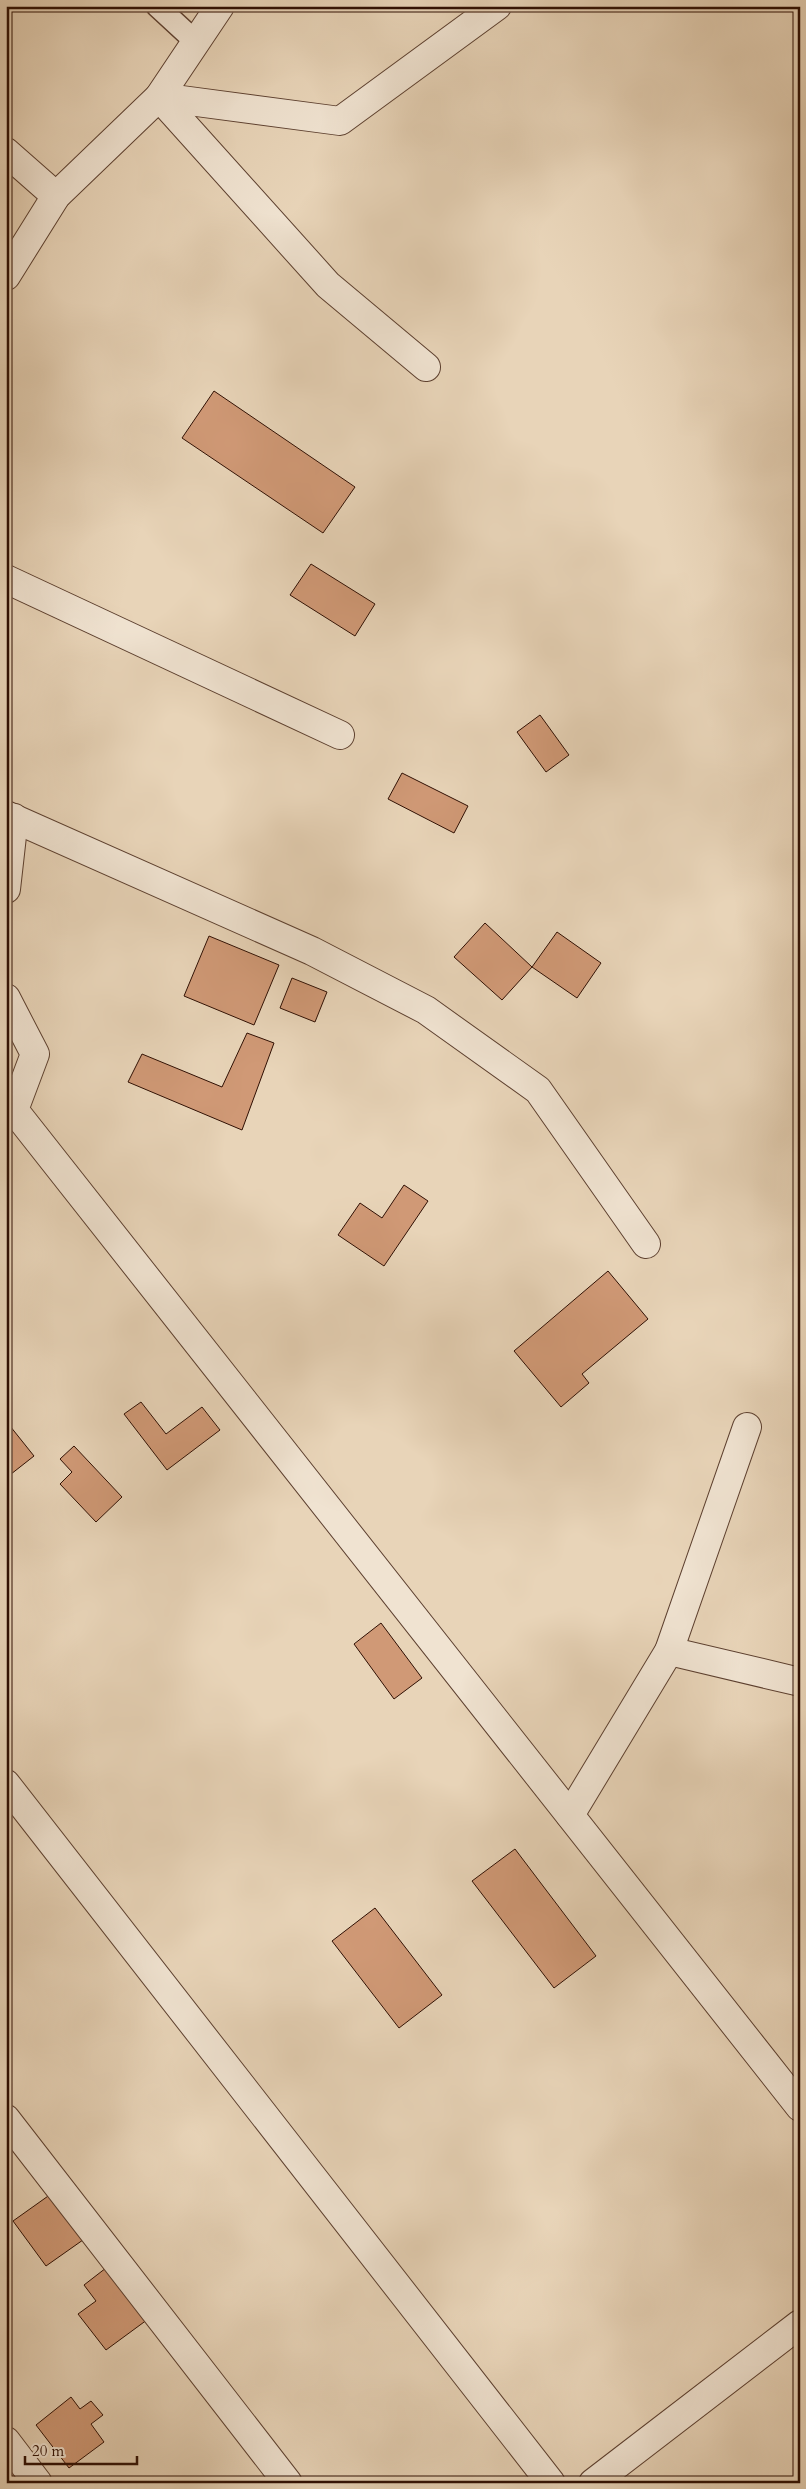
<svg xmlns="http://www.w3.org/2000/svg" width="806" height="2489" font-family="Cardo,serif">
<rect width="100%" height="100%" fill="#e8d4b8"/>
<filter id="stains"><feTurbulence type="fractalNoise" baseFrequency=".004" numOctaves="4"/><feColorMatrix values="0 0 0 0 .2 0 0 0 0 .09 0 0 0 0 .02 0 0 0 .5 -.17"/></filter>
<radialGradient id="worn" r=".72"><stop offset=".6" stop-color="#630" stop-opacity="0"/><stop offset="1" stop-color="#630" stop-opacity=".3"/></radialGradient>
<g fill="#d09976" stroke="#2f0f03">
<path d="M214,391l141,96 -32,46 -141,-95z"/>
<path d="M311,564l64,40 -20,32 -65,-41z"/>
<path d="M540,715l29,40 -23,17 -29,-40z"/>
<path d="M402,773l66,33 -14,27 -66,-34z"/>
<path d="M485,923l47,44 -30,33 -48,-43z"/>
<path d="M557,932l44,31 -24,35 -45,-31z"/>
<path d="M209,936l70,29 -25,60 -70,-29z"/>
<path d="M292,978l35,14 -12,30 -35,-14z"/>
<path d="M247,1033l27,10 -32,87 -114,-48 14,-28 80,33z"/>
<path d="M404,1185l24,16 -44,65 -46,-31 22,-32 22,15z"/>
<path d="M608,1271l40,48 -66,55 7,9 -28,24 -47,-56z"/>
<path d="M141,1402l25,32 36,-27 18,23 -53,40 -43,-56z"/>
<path d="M6,1421l28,35 -28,22z"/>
<path d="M74,1446l48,51 -26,25 -36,-38 12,-12 -12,-13z"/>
<path d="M381,1623l41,55 -28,21 -40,-55z"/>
<path d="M515,1849l81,107 -42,32 -82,-107z"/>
<path d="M375,1908l67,87 -43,33 -67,-87z"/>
<path d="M58,2189l32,46 -44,31 -33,-45z"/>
<path d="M115,2261l40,53 -49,36 -28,-36 18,-13 -12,-16z"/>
<path d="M71,2397l9,12 11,-8 12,14 -12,9 13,18 -35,26 -33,-43z"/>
</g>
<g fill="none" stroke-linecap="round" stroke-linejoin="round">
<defs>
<path id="service" d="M157,6l39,36"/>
<path id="pedestrian" d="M6,2119l282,364"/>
<g id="minor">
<path d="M220,6l-61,91 169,188 98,82"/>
<path d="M6,152l50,44"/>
<path d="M6,276l50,-80 103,-99 181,24 157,-115"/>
<path d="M6,579l334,156"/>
<path d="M6,815l306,136 114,59 112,80 108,154"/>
<path d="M6,889l8,-71"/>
<path d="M6,998l29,56 -21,56 786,997"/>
<path d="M669,1651l131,31"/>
<path d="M6,1784l545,699"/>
<path d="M570,1815l99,-164 78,-224"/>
<path d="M6,2441l32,42"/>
<path d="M593,2483l207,-159"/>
</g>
</defs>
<use href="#service" stroke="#5d4030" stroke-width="24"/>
<use href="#pedestrian" stroke="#5d4030" stroke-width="30"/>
<use href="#minor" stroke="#5d4030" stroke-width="30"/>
<use href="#service" stroke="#f0e3d1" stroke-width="21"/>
<use href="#pedestrian" stroke="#f0e3d1" stroke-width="28"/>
<use href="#minor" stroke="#f0e3d1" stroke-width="28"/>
</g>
<rect width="806" height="2489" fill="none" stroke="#e8d4b8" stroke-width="25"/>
<rect x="8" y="8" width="791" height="2474" fill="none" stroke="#2f0f03" stroke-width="2.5"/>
<rect x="12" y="12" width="781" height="2464" fill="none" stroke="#2f0f03"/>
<path d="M25 2456v8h112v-8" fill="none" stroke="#2f0f03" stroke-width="2.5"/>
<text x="32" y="2456" font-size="15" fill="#2f0f03" stroke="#f0e3d1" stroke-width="4" paint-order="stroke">20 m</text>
<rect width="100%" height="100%" filter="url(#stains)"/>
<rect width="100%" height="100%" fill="url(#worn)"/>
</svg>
